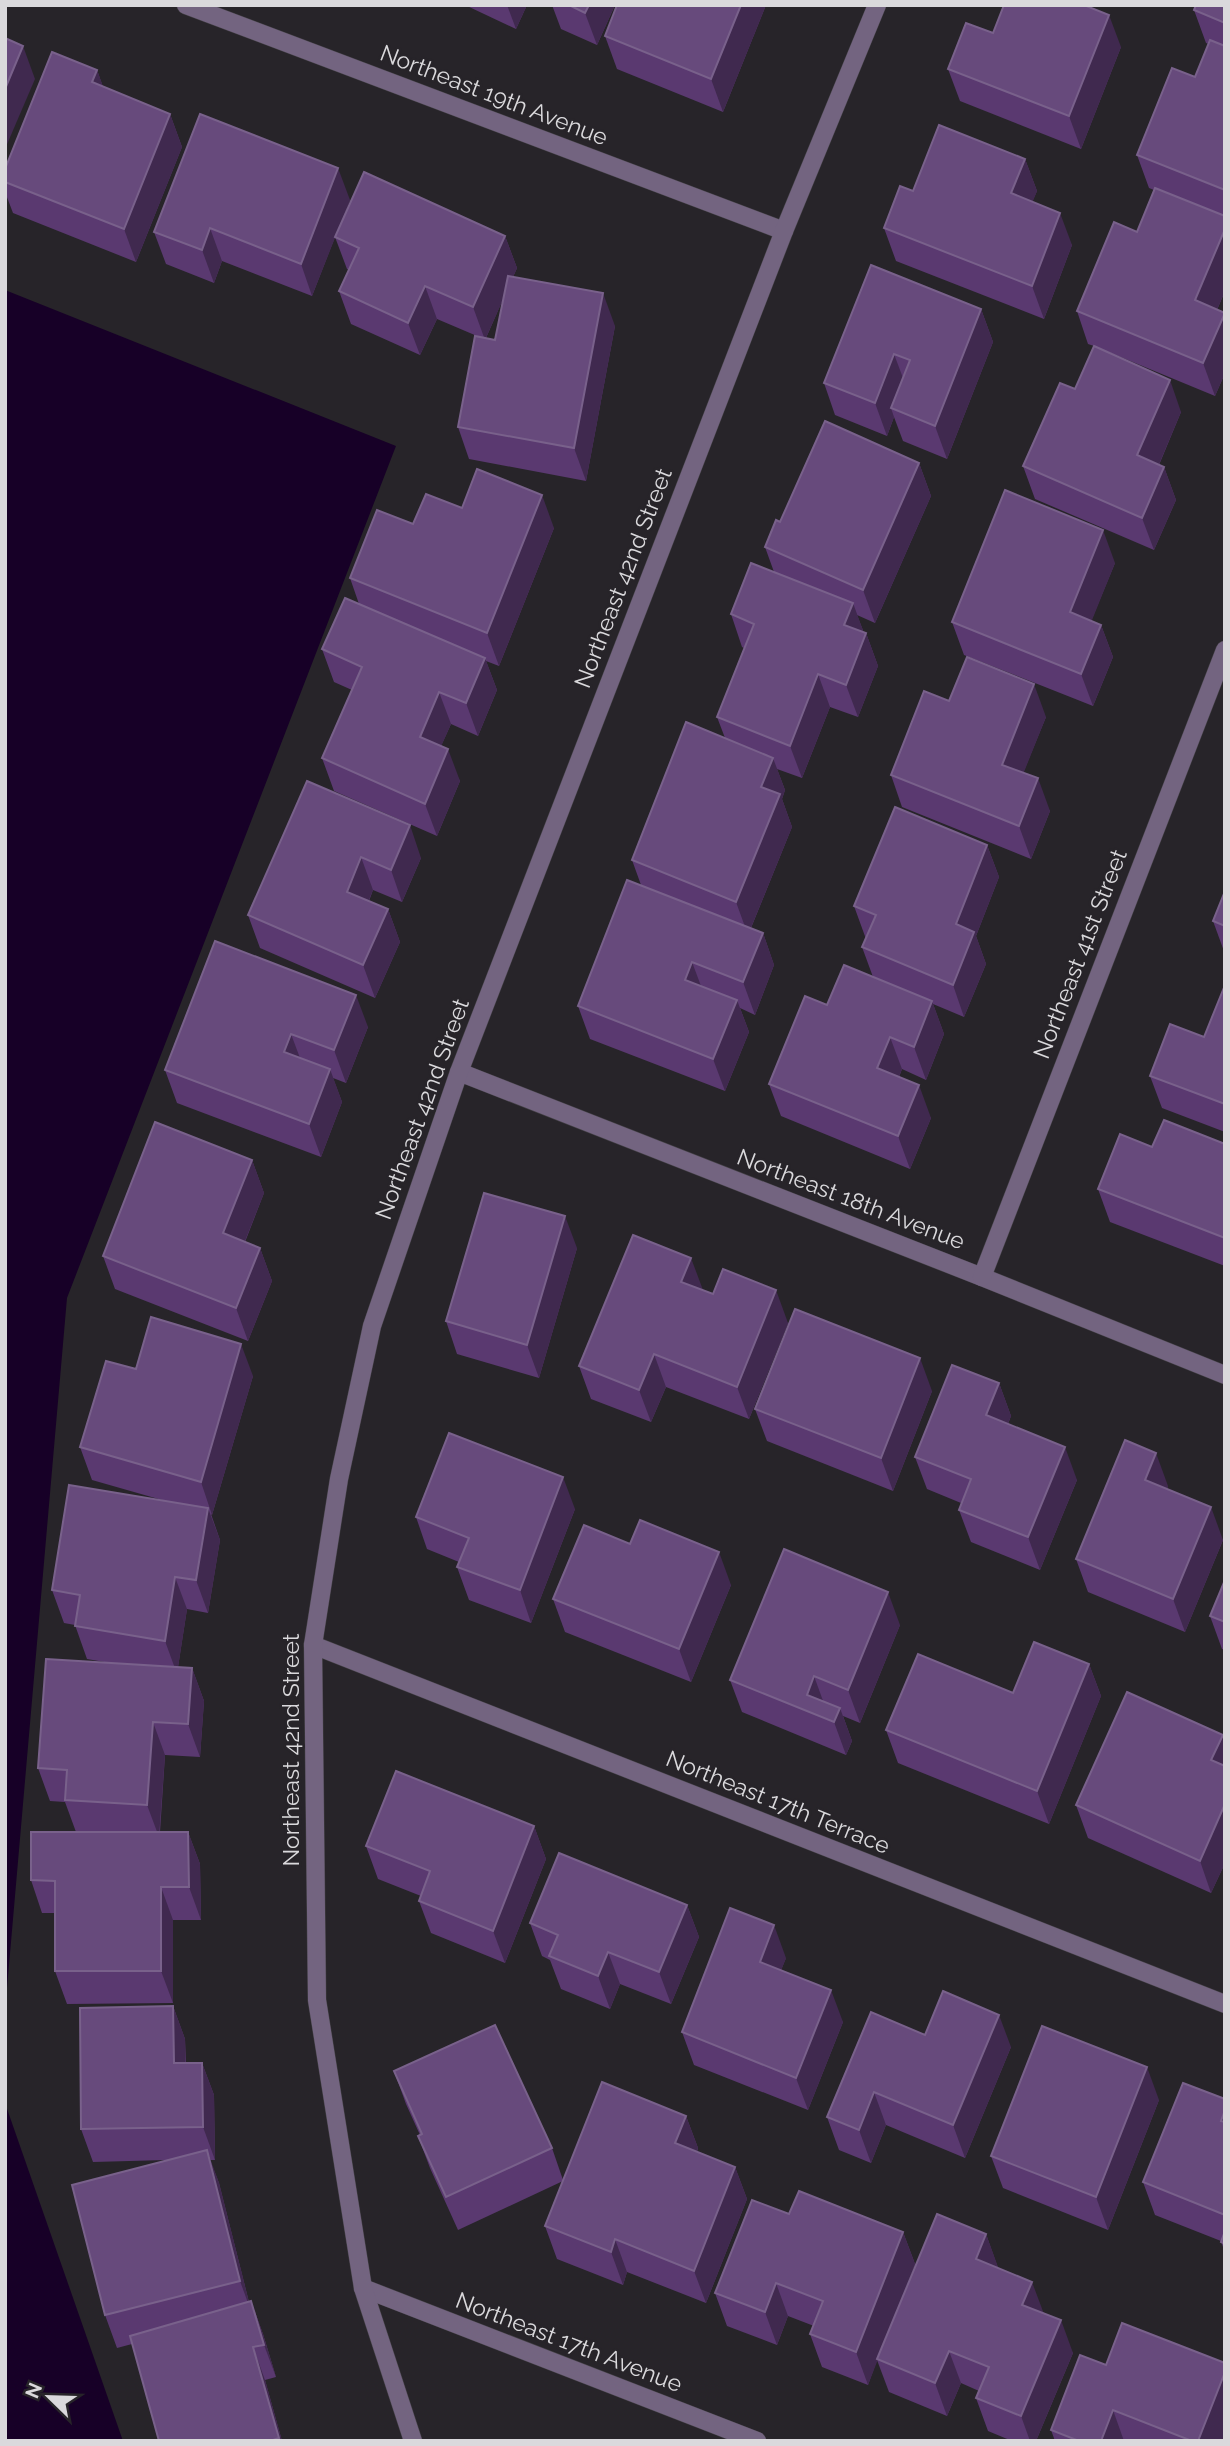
<svg xmlns="http://www.w3.org/2000/svg" width="1230" height="2446" font-family="Raleway,sans-serif">
<rect width="100%" height="100%" fill="#272429"/>
<g fill="#170027">
<path d="M5,290l391,156 -329,852 -62,713z"/>
<path d="M5,2103l118,338h-118z"/>
</g>
<g fill="none" stroke-linecap="round" stroke-linejoin="round">
<defs>
<g id="minor">
<path d="M186,5l598,226"/>
<path d="M459,1072l523,205 243,98"/>
<path d="M982,1277l243,-627"/>
<path d="M313,1645l912,359"/>
<path d="M363,2288l394,153"/>
<path d="M413,2441l-50,-153 -46,-288 -4,-355 26,-166 33,-153 87,-254 325,-841 93,-226"/>
</g>
</defs>
<use href="#minor" stroke="#444146" stroke-width="19"/>
<use href="#minor" stroke="#736480" stroke-width="18"/>
</g>
<g fill="#5a3970" fill-rule="evenodd">
<path d="M465,5h62l-11,24z"/>
<path d="M552,5h63l-18,40 -36,-16z"/>
<path d="M766,5l-43,107 -106,-43 -12,-33z"/>
<path d="M1225,5v286l-8,19 8,3v60l-10,23 -109,-45 75,61 -22,53 5,2 12,33 -22,50 -119,-51 -12,-33 52,-77 19,-43 -6,-2 -11,-33 60,-79 17,-42 -5,-2 -12,-33 58,-78 14,-33 -3,-1 -12,-33z"/>
<path d="M1121,47l-40,102 -121,-48 -12,-32z"/>
<path d="M97,70l6,17 67,27 12,33 -46,115 -123,-49 -8,-21v-23z"/>
<path d="M1025,159l12,32 -5,11 40,43 -28,74 -148,-58 -12,-33 29,-37z"/>
<path d="M350,200l-11,28 166,8 12,32 -4,9 102,49 -29,155 -117,-22 -11,-32 19,-91 -40,-17 -17,36 -69,-31 -12,-33 10,-21 -2,-1 -12,-32 -23,59 -90,-35 -8,22 -48,-19 -12,-32zM503,299l-8,41 -9,-2z"/>
<path d="M981,309l12,33 -46,117 -44,-18 -9,-24 -7,19 -52,-21 -11,-32z"/>
<path d="M919,463l12,33 -56,127 -18,-8 7,18h2l12,33 -20,51 -28,-10 -28,71 -25,-9 8,21 -3,9 10,28 -41,101 12,5 11,32 -19,50 -15,-7 9,24 -24,59 -135,-52 -12,-33 63,-121 -9,-25 93,-122 -8,-21 27,-69 -2,-1 -11,-33 43,-42 -9,-25 15,-25z"/>
<path d="M462,508l92,20 -55,138 -13,-5 11,29 -19,46 -27,-12 -10,22 19,35 -23,55 -103,-45 -12,-33 30,-68 -18,-8 -12,-33 37,-45 -9,-26z"/>
<path d="M1115,563l-24,58 10,4 12,32 -20,49 -129,-51 -12,-33z"/>
<path d="M949,701l97,16 -23,56 27,38 -19,48 -129,-52 -11,-32z"/>
<path d="M307,781l114,77 -19,44 -29,-12 -4,11 19,8 12,33 -25,56 -115,-50 -12,-33z"/>
<path d="M987,845l12,32 -23,59 10,28 -22,53 -31,-13 11,30 -18,46 -24,-11 -3,8 32,41 -21,51 -129,-53 -12,-32 58,-79 46,-28 -11,-30 4,-8 -12,-33z"/>
<path d="M1225,891v63l-12,-33z"/>
<path d="M215,941l153,86 -22,56 -13,-5 9,24 -21,55 -144,-54 -12,-33z"/>
<path d="M1225,985v147l-63,-24 -12,-32 54,-39z"/>
<path d="M1225,1144v122l-115,-44 -12,-33 54,-42z"/>
<path d="M252,1160l12,33 -19,49 15,6 12,33 -24,60 -133,-52 -12,-33z"/>
<path d="M577,1248l-38,130 -82,-24 -11,-33z"/>
<path d="M703,1290l85,33 -39,96 -83,-32 -15,35 -60,-23 -12,-33z"/>
<path d="M136,1369l117,7 -41,139 -1,-1 9,26 -12,73 -21,-4 -9,58 14,1 12,33 -4,56 -35,-2 -5,77h28l12,32 1,56h-28v83l-106,1 -12,-33v-58h-13l-11,-33 45,-48 -11,-30 -15,-1 -12,-33 72,-105 -23,-4 -12,-34 -11,-2 -12,-33 110,-90 -70,-20 -12,-33z"/>
<path d="M999,1383l12,33 -3,8 69,56 -37,90 -69,-28 -12,-32 2,-7 -34,-14 -12,-32z"/>
<path d="M932,1391l-39,100 -126,-50 -12,-32z"/>
<path d="M1168,1486l-1,3 56,51 -38,92 -97,-40 -12,-33z"/>
<path d="M575,1509l-44,114 -62,-23 -12,-33 2,-5 -32,-13 -11,-32z"/>
<path d="M630,1544l101,41 -40,97 -126,-50 -12,-33z"/>
<path d="M1225,1580v70l-3,-1 -12,-33z"/>
<path d="M900,1625l-40,98 -17,-7 9,25 -6,14 -104,-43 -12,-32z"/>
<path d="M1089,1664l12,32 -52,128 -151,-61 -12,-33 127,-37z"/>
<path d="M1223,1735l2,5v123l-14,30 -123,-55 -12,-33z"/>
<path d="M534,1826l12,33 -41,104 -74,-30 -12,-32 2,-5 -43,-17 -12,-33z"/>
<path d="M687,1905l12,32 -28,67 -51,-20 -10,25 -49,-20 -11,-29 -8,-4 -12,-33z"/>
<path d="M786,1958l-5,12 62,52 -35,88 -114,-45 -12,-33z"/>
<path d="M173,2006l12,33 1,24h16l12,32 1,65h-5l9,23 30,119 2,-1 12,33 13,43 -11,3 17,61h-123l-27,-97 -15,4 -12,-33 61,-155 -73,2 -12,-33z"/>
<path d="M925,2035l86,12 -46,111 -79,-33 -15,38 -32,-13 -12,-33z"/>
<path d="M394,2071l158,77 11,32 123,-64 12,32 -1,4 38,15 12,32 -41,104 -79,-31 -4,13 -66,-26 -12,-33 18,-45 -105,49 -28,-62 -12,-32 2,-1 -14,-31z"/>
<path d="M1225,2099v154l-4,-12 -66,-26 -12,-33z"/>
<path d="M1159,2100l-51,130 -105,-42 -12,-32z"/>
<path d="M789,2214l114,18 12,32 -32,81 103,-111 12,34 46,45 29,40 -37,88h-24l-24,-10 -12,-33 3,-7 -18,-8 -14,33 -58,-24 -12,-32 -9,25 -46,-18 -12,-33 4,-8 -26,-10 -11,29 -50,-19 -12,-33z"/>
<path d="M1225,2363v72l-2,6h-168l-4,-11 55,-65z"/>
</g>
<g fill="#40294f">
<path d="M507,5h20l-11,24z"/>
<path d="M589,5h26l-18,40 -12,-32z"/>
<path d="M741,5h25l-43,107 -12,-33z"/>
<path d="M1109,15l12,32 -40,102 -12,-33z"/>
<path d="M23,46l12,33 -30,70v-60z"/>
<path d="M97,70l12,33 -17,-21z"/>
<path d="M170,114l12,33 -46,115 -12,-33z"/>
<path d="M1025,159l12,32 -14,35 -12,-33z"/>
<path d="M338,168l12,32 -38,96 -11,-32z"/>
<path d="M1060,213l12,32 -28,74 -12,-33z"/>
<path d="M210,228l12,33 -8,22 -12,-33z"/>
<path d="M1225,229v62l-18,42 -12,-33z"/>
<path d="M505,236l12,32 -32,72 -12,-33z"/>
<path d="M425,286l12,33 -17,36 -12,-32z"/>
<path d="M603,293l12,33 -29,155 -12,-33z"/>
<path d="M981,309l12,33 -46,117 -12,-33z"/>
<path d="M1225,313v60l-10,23 -12,-33z"/>
<path d="M894,354l12,32 -15,22 3,9 -7,19 -12,-33z"/>
<path d="M1170,380l11,32 -32,76 -12,-33z"/>
<path d="M919,463l12,33 -56,127 -12,-33z"/>
<path d="M1164,467l12,33 -22,50 -12,-32z"/>
<path d="M542,495l12,33 -55,138 -12,-33z"/>
<path d="M1103,530l12,33 -33,82 -12,-33z"/>
<path d="M853,603l12,33 1,-3 12,33 -20,51 -12,-32 -2,-60z"/>
<path d="M1101,625l12,32 -20,49 -12,-32z"/>
<path d="M485,658l12,32 -19,46 -12,-33z"/>
<path d="M818,674l12,33 -28,71 -12,-32z"/>
<path d="M1034,684l12,33 -32,80 -12,-32z"/>
<path d="M439,692l12,32 -20,45 -11,-32z"/>
<path d="M448,749l12,32 -23,55 -12,-32z"/>
<path d="M773,758l12,32 -3,9 10,28 -44,108 -12,-33 25,-115z"/>
<path d="M1038,778l12,33 -19,48 -12,-33z"/>
<path d="M410,825l11,33 -19,44 -11,-32z"/>
<path d="M987,845l12,32 -23,59 10,28 -22,53 -11,-32 3,-61z"/>
<path d="M361,857l12,33 -14,34 -12,-32z"/>
<path d="M388,909l12,33 -25,56 -12,-33z"/>
<path d="M763,933l11,32 -19,50 -12,-33z"/>
<path d="M692,962l12,32 -19,-14z"/>
<path d="M356,995l12,32 -22,56 -12,-33z"/>
<path d="M737,1000l12,32 -24,59 -12,-32z"/>
<path d="M932,1001l12,33 -18,46 -12,-33z"/>
<path d="M291,1034l12,32 -19,-14z"/>
<path d="M890,1037l12,32 -13,32 -12,-33z"/>
<path d="M330,1069l12,33 -21,55 -12,-33z"/>
<path d="M919,1085l12,33 -21,51 -12,-33z"/>
<path d="M252,1160l12,33 -29,73 -12,-33z"/>
<path d="M565,1216l12,32 -38,130 -12,-33z"/>
<path d="M260,1248l12,33 -24,60 -12,-33z"/>
<path d="M691,1258l12,32 -22,-8z"/>
<path d="M776,1290l12,33 -39,96 -12,-32z"/>
<path d="M241,1344l12,32 -41,139 -11,-33z"/>
<path d="M654,1354l12,33 -15,35 -12,-32z"/>
<path d="M920,1358l12,33 -39,100 -12,-33z"/>
<path d="M999,1383l12,33 -13,32 -12,-33z"/>
<path d="M1065,1447l12,33 -37,90 -12,-33z"/>
<path d="M1156,1453l12,33 -11,27 -12,-33z"/>
<path d="M563,1477l12,32 -44,114 -11,-33z"/>
<path d="M1211,1507l12,33 -38,92 -12,-33z"/>
<path d="M208,1508l12,32 -12,73 -12,-33z"/>
<path d="M719,1552l12,33 -40,97 -12,-33z"/>
<path d="M175,1577l12,32 -10,65 -12,-33z"/>
<path d="M888,1592l12,33 -40,98 -12,-33z"/>
<path d="M1089,1664l12,32 -52,128 -12,-33z"/>
<path d="M192,1668l12,33 -4,56 -12,-33z"/>
<path d="M814,1676l12,33 -19,-14z"/>
<path d="M840,1708l12,33 -6,14 -12,-33z"/>
<path d="M153,1722l12,33 -6,82 -12,-32z"/>
<path d="M1223,1735l2,5v49l-14,-29z"/>
<path d="M1225,1804v59l-14,30 -11,-32z"/>
<path d="M534,1826l12,33 -41,104 -12,-32z"/>
<path d="M188,1832l12,32 1,56 -12,-33z"/>
<path d="M161,1887l12,33v83l-12,-32z"/>
<path d="M687,1905l12,32 -28,67 -12,-32z"/>
<path d="M774,1925l12,33 -14,36 -12,-32z"/>
<path d="M608,1952l12,32 -10,25 -12,-33z"/>
<path d="M831,1990l12,32 -35,88 -12,-32z"/>
<path d="M173,2006l12,33 1,56 -12,-32z"/>
<path d="M999,2015l12,32 -46,111 -12,-33z"/>
<path d="M202,2063l12,32 1,65 -12,-33z"/>
<path d="M1147,2067l12,33 -51,130 -12,-33z"/>
<path d="M874,2092l12,33 -15,38 -12,-33z"/>
<path d="M1225,2110v22l-4,-11z"/>
<path d="M686,2116l12,32 -11,27 -12,-32z"/>
<path d="M207,2150l12,33 33,131 -12,-33z"/>
<path d="M735,2167l12,32 -41,104 -12,-32z"/>
<path d="M903,2232l12,32 -47,121 -12,-33z"/>
<path d="M986,2234l12,33 -10,24 -12,-32z"/>
<path d="M615,2239l12,33 -4,13 -12,-33z"/>
<path d="M1032,2282l12,32 -22,-9z"/>
<path d="M776,2283l12,33 -11,29 -12,-33z"/>
<path d="M251,2301l12,33 13,43 -12,-32z"/>
<path d="M1061,2320l12,33 -37,88h-6l-9,-25z"/>
<path d="M253,2347l12,33 17,61h-2z"/>
<path d="M949,2351l12,32 -14,33 -12,-33z"/>
<path d="M1225,2372v63l-2,6h-25z"/>
<path d="M1113,2410l11,31h-23z"/>
</g>
<g fill="#674a7c" stroke="#79618b" stroke-width="2">
<path d="M569,5h20l-4,8z"/>
<path d="M617,5h124l-30,74 -106,-43z"/>
<path d="M1004,5h80l25,10 -40,101 -121,-47 18,-46 27,10z"/>
<path d="M1196,5h29v18l-31,-13z"/>
<path d="M5,38l18,8 -18,43z"/>
<path d="M1210,40l15,6v144l-88,-35 35,-87 23,9z"/>
<path d="M52,52l45,18 -5,12 78,32 -46,115 -119,-47v-13z"/>
<path d="M200,114l138,54 -37,96 -91,-36 -8,22 -48,-18z"/>
<path d="M939,125l86,34 -14,34 49,20 -28,73 -148,-58 16,-42 13,5z"/>
<path d="M364,172l141,64 -32,71 -48,-21 -17,37 -69,-32 20,-43 -24,-11z"/>
<path d="M1155,188l70,28v13l-30,71 30,13 -22,50 -126,-52 37,-89 23,10z"/>
<path d="M871,265l110,44 -46,117 -44,-18 19,-48 -16,-6 -19,49 -51,-20z"/>
<path d="M508,276l95,17 -29,155 -116,-21 17,-91 20,4z"/>
<path d="M1094,346l76,34 -33,75 27,12 -22,51 -119,-52 37,-83 15,6z"/>
<path d="M825,421l94,42 -56,127 -98,-43 11,-27 4,2z"/>
<path d="M477,469l65,26 -55,138 -137,-55 27,-68 36,14 13,-30 36,14z"/>
<path d="M1005,490l98,40 -33,82 31,13 -20,49 -129,-52z"/>
<path d="M751,563l102,40 -9,22 22,8 -20,52 -28,-11 -28,72 -73,-29 37,-93 -23,-10z"/>
<path d="M345,598l140,60 -19,45 -27,-11 -19,45 28,12 -23,55 -103,-46 40,-91 -40,-18z"/>
<path d="M967,657l67,27 -32,81 36,13 -19,48 -128,-51 33,-84 25,10z"/>
<path d="M686,722l87,36 -12,29 19,7 -44,108 -104,-42z"/>
<path d="M307,781l103,44 -19,45 -30,-13 -14,35 41,17 -25,56 -115,-50z"/>
<path d="M895,807l92,38 -31,79 18,8 -21,53 -91,-38 14,-32 -22,-9z"/>
<path d="M627,880l136,53 -20,49 -51,-20 -7,18 52,20 -24,59 -135,-53z"/>
<path d="M1225,891v35l-12,-5z"/>
<path d="M215,941l141,54 -22,55 -43,-16 -7,18 46,17 -21,55 -144,-54z"/>
<path d="M844,965l88,36 -18,46 -24,-10 -13,31 42,17 -21,51 -129,-52 36,-88 22,9z"/>
<path d="M1225,985v119l-75,-28 20,-52 34,13z"/>
<path d="M1164,1120l61,24v94l-127,-49 22,-55 32,13z"/>
<path d="M155,1122l97,38 -29,73 37,15 -24,60 -133,-52z"/>
<path d="M484,1193l81,23 -38,129 -81,-24z"/>
<path d="M633,1235l58,23 -10,24 32,12 10,-25 53,21 -39,97 -83,-33 -15,36 -60,-24z"/>
<path d="M795,1309l125,49 -39,100 -126,-49z"/>
<path d="M151,1317l90,27 -40,138 -121,-35 26,-86 30,8z"/>
<path d="M952,1365l47,18 -13,32 79,32 -37,90 -69,-27 12,-31 -56,-22z"/>
<path d="M449,1433l114,44 -43,113 -63,-23 12,-29 -53,-21z"/>
<path d="M1125,1440l31,13 -11,27 66,27 -38,92 -97,-40z"/>
<path d="M69,1485l139,23 -12,72 -21,-3 -10,64 -90,-15 5,-31 -28,-5z"/>
<path d="M640,1520l79,32 -40,97 -126,-50 31,-74 46,19z"/>
<path d="M784,1549l104,43 -40,98 -34,-14 -7,19 33,13 -6,14 -104,-42z"/>
<path d="M1225,1580v42l-15,-6z"/>
<path d="M1034,1642l55,22 -52,127 -151,-61 32,-76 95,39z"/>
<path d="M46,1659l146,9 -4,56 -35,-2 -6,83 -82,-5 2,-30 -29,-2z"/>
<path d="M1127,1692l96,43 -12,25 14,6v38l-25,57 -124,-56z"/>
<path d="M396,1771l138,55 -41,105 -74,-30 11,-30 -64,-25z"/>
<path d="M31,1832h157l1,55h-28v84h-106v-90l-24,-1z"/>
<path d="M559,1853l128,52 -28,67 -51,-20 -10,24 -49,-20 9,-21 -28,-12z"/>
<path d="M730,1908l44,17 -14,37 71,28 -35,88 -114,-46z"/>
<path d="M943,1991l56,24 -46,110 -79,-33 -15,38 -32,-13 44,-105 54,23z"/>
<path d="M173,2006l1,57h28l1,64 -122,2 -1,-121z"/>
<path d="M495,2025l57,123 -106,49 -28,-61 4,-2 -28,-63z"/>
<path d="M1042,2026l105,41 -51,130 -105,-41z"/>
<path d="M602,2082l84,34 -11,27 60,24 -41,104 -79,-32 -4,13 -66,-26z"/>
<path d="M1183,2083l42,16v11l-4,11 4,1v93l-82,-33z"/>
<path d="M207,2150l33,131 -135,34 -33,-130z"/>
<path d="M799,2191l104,41 -47,120 -46,-18 13,-33 -47,-18 -11,29 -50,-19 37,-93 37,14z"/>
<path d="M937,2214l49,20 -10,25 56,23 -10,23 39,15 -40,96 -45,-18 13,-31 -40,-16 -14,32 -58,-24z"/>
<path d="M1225,2231v13l-4,-2z"/>
<path d="M251,2301l13,44 -11,2 26,91 -9,3h-111l-29,-105z"/>
<path d="M1122,2323l103,40v9l-27,69h-6l-79,-31 -12,31h-22l-28,-11 29,-75 26,10z"/>
</g>
<g text-anchor="middle" stroke-width="5" stroke-linejoin="round" paint-order="stroke">
<g font-size="23" fill="#dad9dc" stroke="#272429">
<text transform="translate(494 95) rotate(21)" y="8">Northeast 19th Avenue</text>
<text transform="translate(623 578) rotate(-69)" y="8">Northeast 42nd Street</text>
<text transform="translate(1080 954) rotate(-69)" y="8">Northeast 41st Street</text>
<text transform="translate(422 1109) rotate(-70)" y="8">Northeast 42nd Street</text>
<text transform="translate(851 1199) rotate(21)" y="8">Northeast 18th Avenue</text>
<text transform="translate(291 1750) rotate(-90)" y="8">Northeast 42nd Street</text>
<text transform="translate(778 1802) rotate(22)" y="8">Northeast 17th Terrace</text>
<text transform="translate(569 2342) rotate(21)" y="8">Northeast 17th Avenue</text>
</g>
</g>
<rect width="1230" height="2446" fill="none" stroke="#dad9dc" stroke-width="14"/>
<g transform="translate(49 2397) rotate(293)" stroke="#272429" stroke-width="5" paint-order="stroke">
<path d="M0-5L12 26L0 18L-12 26Z" fill="#dad9dc"/>
<text y="-10" font-size="19" font-weight="bold" text-anchor="middle" fill="#dad9dc">N</text>
</g>
</svg>
